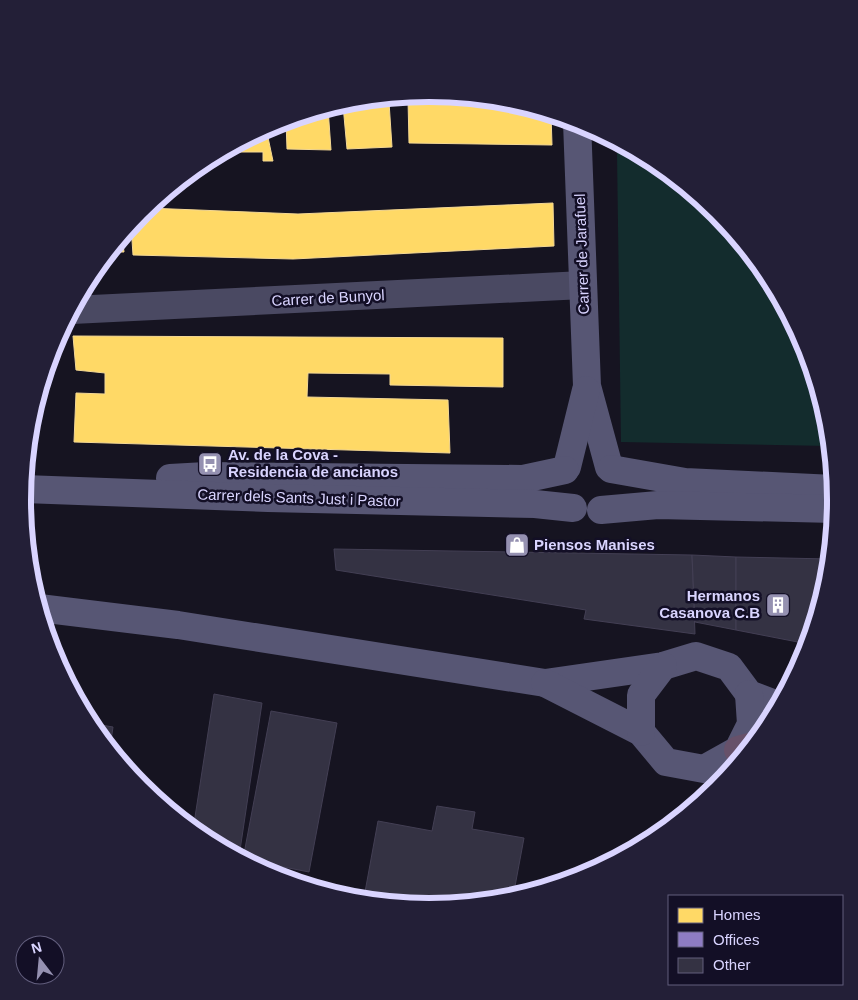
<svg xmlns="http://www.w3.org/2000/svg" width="858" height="1000" font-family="Helvetica,sans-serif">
<rect width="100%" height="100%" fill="#161421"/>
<path fill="#132c2d" d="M617,153h22l16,9 62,51 50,61 38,71 23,76 2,25 -209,-4z"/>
<g fill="#ffd966" stroke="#f4d894">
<path d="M484,99l25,2 42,13 1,31 -143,-2 -1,-43z"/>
<path d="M389,102l3,45 -45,2 -4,-44z"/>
<path d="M328,108l3,42 -44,-1 -1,-28z"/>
<path d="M266,128l7,33h-10v-9h-42z"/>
<path d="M553,203l1,43 -261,13 -160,-4 -2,-30 16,-17 151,6z"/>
<path d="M122,236l2,16h-15z"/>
<path d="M73,336l430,2v49l-113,-2v-11l-82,-1 -1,24 141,3 2,53 -376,-11 2,-49 29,1v-21l-29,-3z"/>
</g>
<path fill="#8e7cc3" stroke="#a496d5" d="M614,140l10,6 -10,-1z"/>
<g fill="#343243" stroke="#433f54">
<path d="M334,549l358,6 3,79 -111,-15 2,-9 -250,-40z"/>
<path d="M692,555l44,2v73l-41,-8z"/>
<path d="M736,557l94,2 -2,21 -20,64 -72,-14z"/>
<path d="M214,694l48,9 -23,154 -36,-19 -10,-8z"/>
<path d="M271,711l66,12 -28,149 -66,-13z"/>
<path d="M89,723l24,4 -3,21 -19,-22z"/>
<path d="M437,806l38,6 -3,17 52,9 -11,59 -3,1 -20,-4 -1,7 -60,5 -12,-1 1,-3 -53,-10 13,-71 54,10z"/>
</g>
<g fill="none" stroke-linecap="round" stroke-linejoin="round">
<path stroke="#4a4962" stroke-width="28" d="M72,310l511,-25"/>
<g stroke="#575674" stroke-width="28">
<path d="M577,122l10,264 22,81"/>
<path d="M567,467l19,-77"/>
<path d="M611,469l74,13 149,7"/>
<path d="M170,478l36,-2 317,3 42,-9"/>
<path d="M24,489l244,9 267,6 38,4"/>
<path d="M601,510l57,-5 177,4"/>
<path d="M39,608l139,17 367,58 118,-17 33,-10 33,11 20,27 29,11"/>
<path d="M545,683l96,49 25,30 38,7 34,-19 13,-26 -2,-30"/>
<path d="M641,732v-37l22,-29"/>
</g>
<path stroke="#67516a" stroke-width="28" d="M738,750l11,-3"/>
</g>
<defs>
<symbol id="bus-square" viewBox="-11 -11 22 22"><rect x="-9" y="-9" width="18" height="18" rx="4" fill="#9591b1" stroke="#130f26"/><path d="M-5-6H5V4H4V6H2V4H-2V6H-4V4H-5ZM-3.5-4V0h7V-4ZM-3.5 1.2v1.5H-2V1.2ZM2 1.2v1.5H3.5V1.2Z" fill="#fff"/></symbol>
<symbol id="shop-square" viewBox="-11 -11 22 22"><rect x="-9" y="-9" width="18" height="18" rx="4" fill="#9591b1" stroke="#130f26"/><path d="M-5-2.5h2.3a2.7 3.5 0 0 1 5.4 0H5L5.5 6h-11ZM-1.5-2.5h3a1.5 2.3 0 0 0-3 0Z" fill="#fff"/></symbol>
<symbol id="building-square" viewBox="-11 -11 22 22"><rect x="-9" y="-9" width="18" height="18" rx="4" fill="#9591b1" stroke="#130f26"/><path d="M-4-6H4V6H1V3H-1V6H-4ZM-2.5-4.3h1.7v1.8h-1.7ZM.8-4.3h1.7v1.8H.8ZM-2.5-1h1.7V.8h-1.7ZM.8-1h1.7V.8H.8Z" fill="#fff"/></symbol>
</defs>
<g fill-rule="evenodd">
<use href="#bus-square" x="196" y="450" width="28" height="28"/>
<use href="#shop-square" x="503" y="531" width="28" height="28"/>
<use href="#building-square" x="764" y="591" width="28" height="28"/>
</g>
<g text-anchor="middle" stroke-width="5" stroke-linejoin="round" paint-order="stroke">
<g font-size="15" fill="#d9d4ff" stroke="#130f26">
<text transform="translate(582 254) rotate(-92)" y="5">Carrer de Jarafuel</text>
<text transform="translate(328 298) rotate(-3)" y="5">Carrer de Bunyol</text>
<text transform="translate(299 498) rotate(2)" y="5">Carrer dels Sants Just i Pastor</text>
</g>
<g font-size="15" font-weight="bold" fill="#d9d4ff" stroke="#130f26" text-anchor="start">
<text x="228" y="460">Av. de la Cova -<tspan x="228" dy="17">Residencia de ancianos</tspan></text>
<text x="534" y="550">Piensos Manises</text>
<text x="760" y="601" text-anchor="end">Hermanos<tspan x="760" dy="17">Casanova C.B</tspan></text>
</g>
</g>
<path d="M0 0H858V1000H0ZM31 500a398 398 0 1 1 796 0a398 398 0 1 1-796 0Z" fill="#231f37" fill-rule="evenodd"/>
<path fill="none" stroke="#d9d4ff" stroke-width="6" d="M31 500a398 398 0 1 1 796 0a398 398 0 1 1-796 0Z"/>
<rect x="668" y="895" width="175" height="90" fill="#130f26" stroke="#625e7d"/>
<rect x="678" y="908" width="25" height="15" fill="#ffd966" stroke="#625e7d"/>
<text x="713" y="920" font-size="15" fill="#d9d4ff">Homes</text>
<rect x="678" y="932" width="25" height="15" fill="#8e7cc3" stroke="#625e7d"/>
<text x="713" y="945" font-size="15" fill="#d9d4ff">Offices</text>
<rect x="678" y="958" width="25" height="15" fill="#343243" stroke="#625e7d"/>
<text x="713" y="970" font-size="15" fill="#d9d4ff">Other</text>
<g transform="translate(40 960) rotate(344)"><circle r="24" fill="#130f26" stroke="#625e7d"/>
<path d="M0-4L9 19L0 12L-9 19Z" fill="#9591b1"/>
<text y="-8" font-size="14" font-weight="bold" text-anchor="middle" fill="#d9d4ff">N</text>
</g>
</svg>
